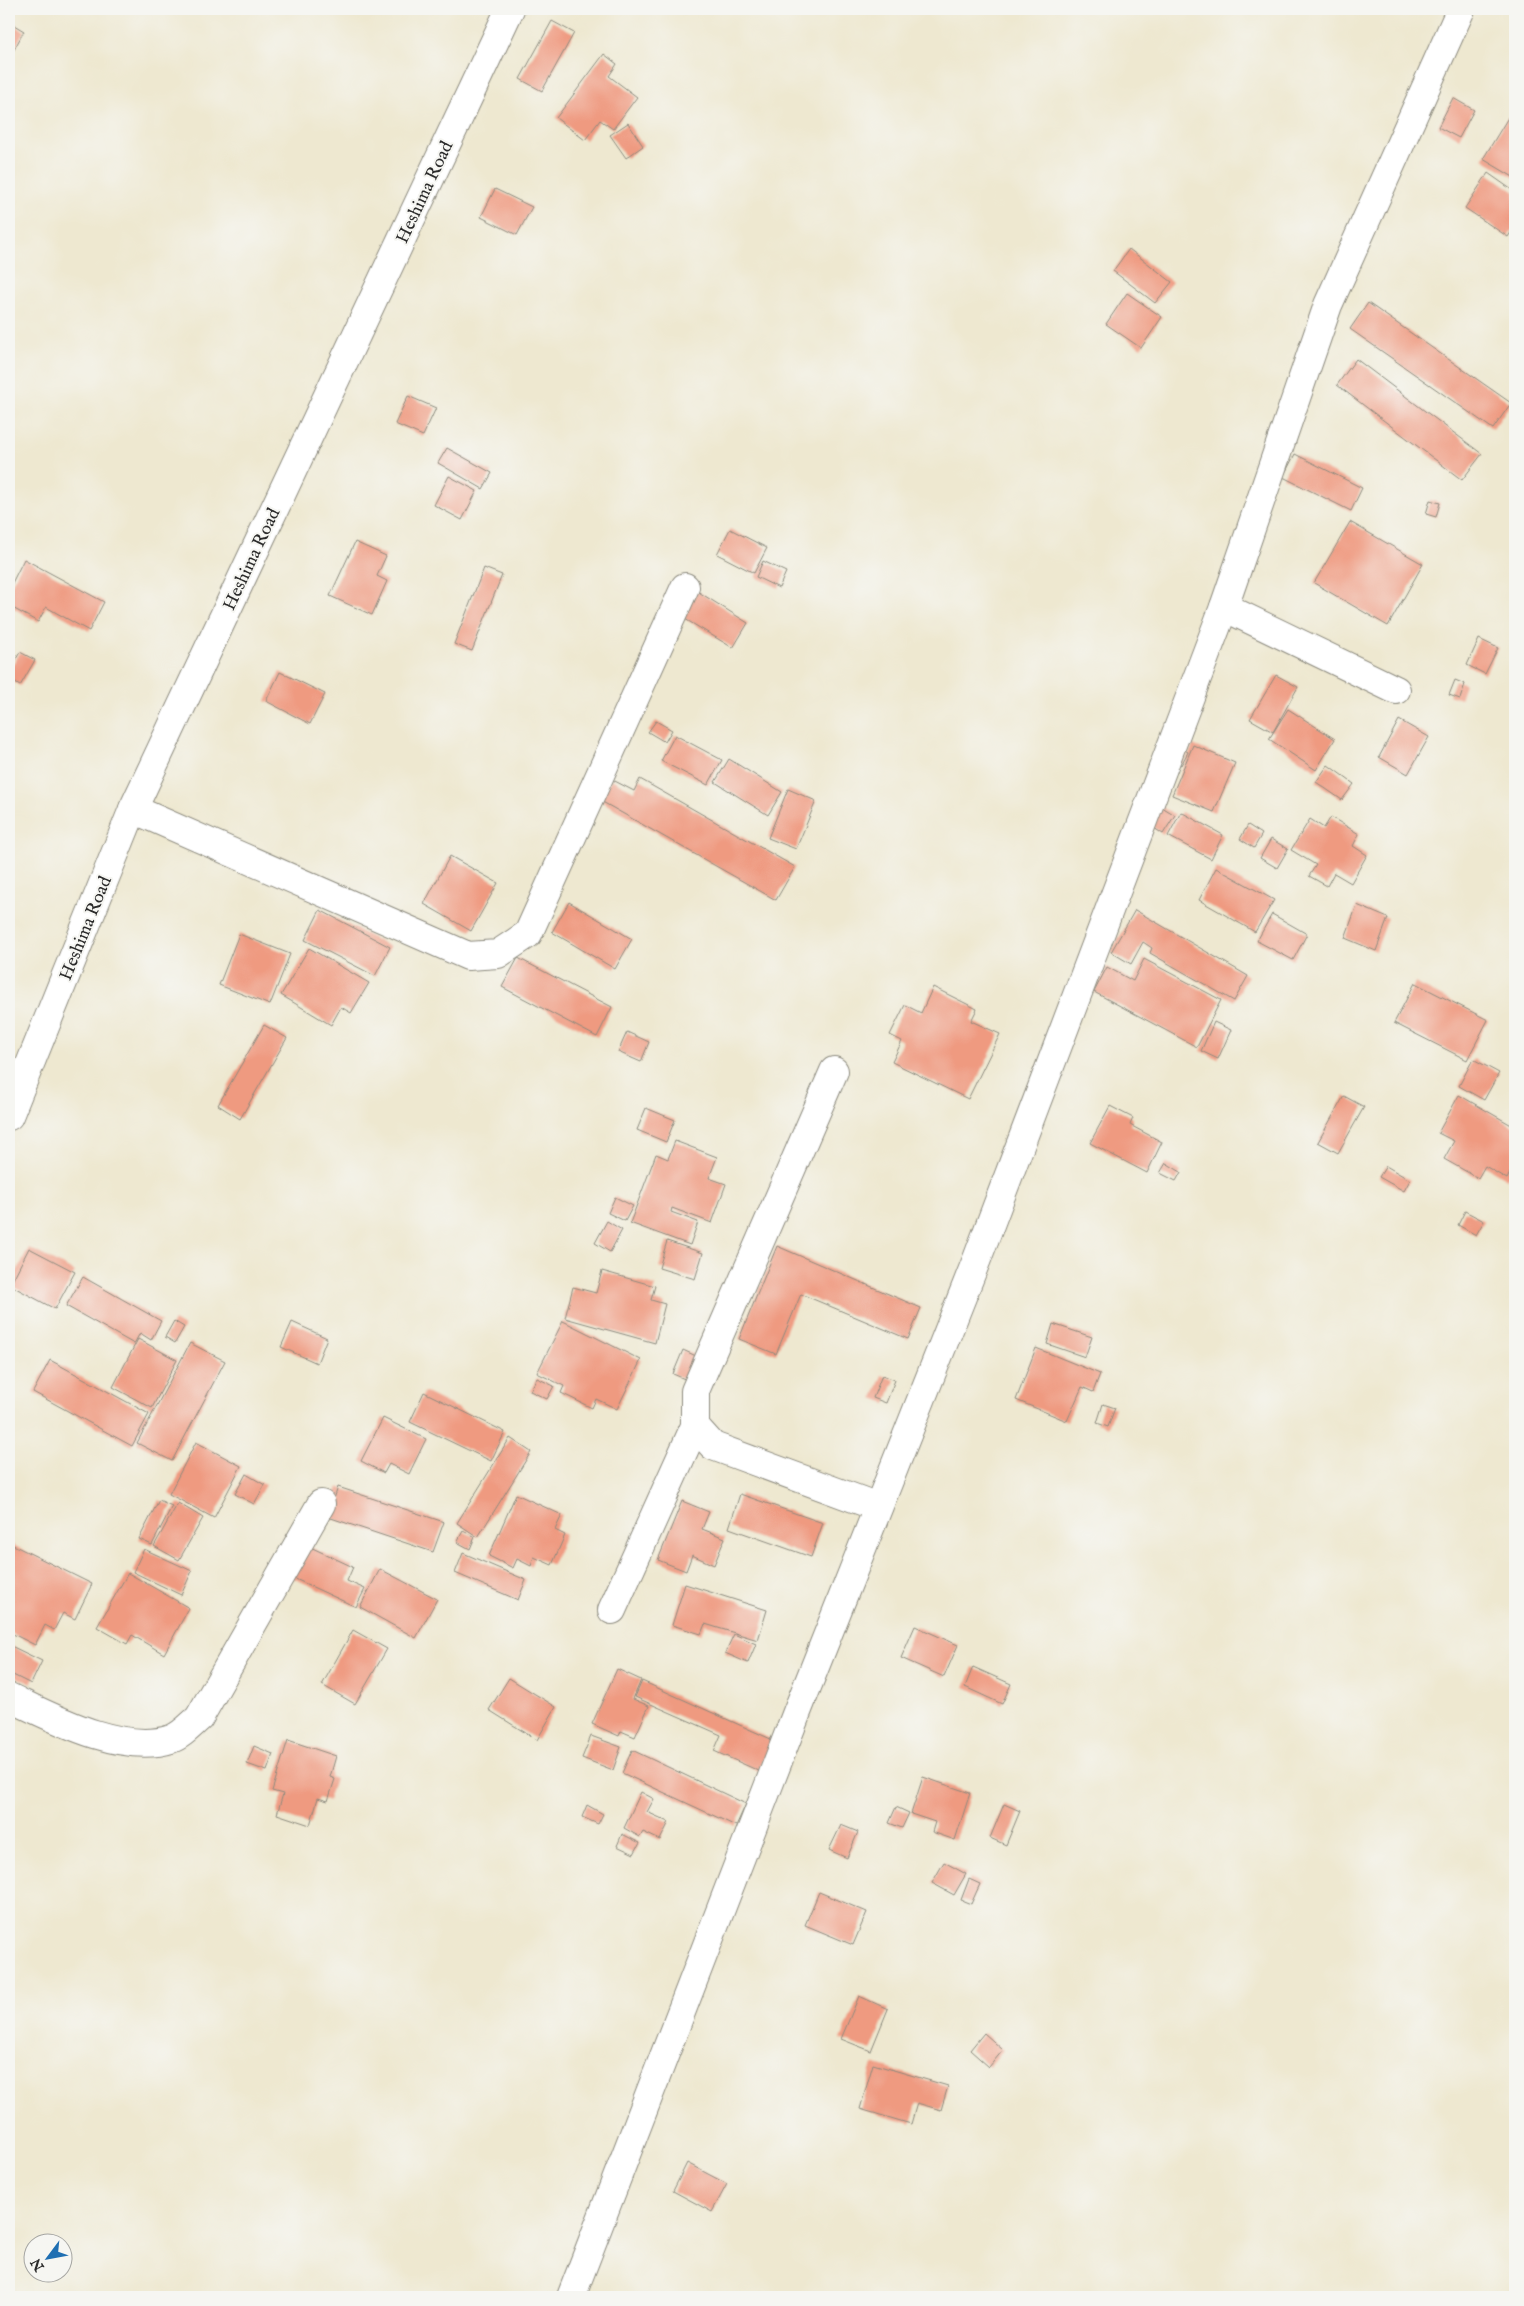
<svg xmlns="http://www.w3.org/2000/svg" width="1524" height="2306" font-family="'IM FELL English',serif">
<rect width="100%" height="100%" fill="#f6f6f2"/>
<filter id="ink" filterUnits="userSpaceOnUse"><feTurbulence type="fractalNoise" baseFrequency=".02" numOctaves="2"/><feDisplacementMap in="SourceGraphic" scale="10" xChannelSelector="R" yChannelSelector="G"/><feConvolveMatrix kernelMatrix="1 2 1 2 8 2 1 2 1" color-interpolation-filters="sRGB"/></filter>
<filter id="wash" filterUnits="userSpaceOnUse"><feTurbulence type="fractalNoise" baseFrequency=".0096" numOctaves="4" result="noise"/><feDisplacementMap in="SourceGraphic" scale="20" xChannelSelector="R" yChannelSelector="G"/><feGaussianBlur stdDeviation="1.12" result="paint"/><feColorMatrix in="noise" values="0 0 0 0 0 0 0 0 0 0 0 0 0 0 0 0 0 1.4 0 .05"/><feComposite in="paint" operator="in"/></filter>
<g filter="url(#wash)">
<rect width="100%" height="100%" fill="#eee8d0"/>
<g id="blocks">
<g fill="#ef9a80">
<path d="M552,21l22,12 -32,58 -22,-12z"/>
<path d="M9,22l15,9 -15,28z"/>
<path d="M604,54l13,10 -8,12 28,21 -24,32 -13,-9 -15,20 -29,-22z"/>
<path d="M1453,98l21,12 -15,28 -21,-11z"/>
<path d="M1515,106v72l-32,-19z"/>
<path d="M628,123l15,23 -17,12 -16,-23z"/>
<path d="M1488,173l27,19v34l-7,11 -43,-29z"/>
<path d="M495,189l37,18 -15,28 -36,-18z"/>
<path d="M1129,249l43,33 -17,21 -42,-32z"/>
<path d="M1127,293l35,24 -21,31 -35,-24z"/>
<path d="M1368,303l143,100 -18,26 -143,-100z"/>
<path d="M1356,359l126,95 -20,26 -125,-95z"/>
<path d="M408,396l28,12 -13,28 -28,-12z"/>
<path d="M447,448l45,25 -9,16 -45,-26z"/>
<path d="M1295,454l67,34 -11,23 -68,-34z"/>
<path d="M449,476l28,15 -15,29 -28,-15z"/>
<path d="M1430,500l10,3 -4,14 -10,-3z"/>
<path d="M1350,522l73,42 -35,62 -74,-43z"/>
<path d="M730,529l37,19 -13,25 -37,-19z"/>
<path d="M355,542l31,14 -9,20 10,5 -15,34 -42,-19z"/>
<path d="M24,559l80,43 -15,29 -43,-24 -8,15 -29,-16v-17z"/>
<path d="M763,561l23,11 -7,16 -23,-11z"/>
<path d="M484,568l18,7 -30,76 -18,-7z"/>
<path d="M697,591l51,32 -15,25 -53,-32z"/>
<path d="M1479,639l19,9 -13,26 -18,-9z"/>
<path d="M20,652l15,8 -15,26 -11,-7v-7z"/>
<path d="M280,672l45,22 -15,30 -44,-23z"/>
<path d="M1276,675l22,12 -25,45 -23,-13z"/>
<path d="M1455,680l10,4 -5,15 -11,-4z"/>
<path d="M1288,709l47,30 -19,31 -47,-31z"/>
<path d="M1399,720l30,17 -21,37 -29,-17z"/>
<path d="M656,721l16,9 -7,12 -17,-10z"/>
<path d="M675,735l47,25 -14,25 -47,-24z"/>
<path d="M1193,745l42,18 -21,49 -42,-17z"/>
<path d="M1178,746l10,6 -7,13 -11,-7z"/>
<path d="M729,759l53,33 -14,23 -53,-33z"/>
<path d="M1328,765l26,19 -12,16 -26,-18z"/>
<path d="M611,779l23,12 6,-12 155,88 -19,33 -177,-100z"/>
<path d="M788,789l28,12 -20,48 -28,-11z"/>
<path d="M1162,807l13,8 -12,19 -12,-8z"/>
<path d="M1181,812l42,23 -12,24 -43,-23z"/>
<path d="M1331,817l28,17 -6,12 14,9 -16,28 -17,-10 -7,13 -18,-10 7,-11 -25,-15 19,-31 14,9z"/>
<path d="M1248,825l14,9 -8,14 -14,-9z"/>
<path d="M1271,839l17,10 -11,19 -17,-10z"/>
<path d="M450,856l48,27 -27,48 -47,-27z"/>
<path d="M1216,868l58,32 -19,32 -56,-32z"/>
<path d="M569,902l63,37 -17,30 -63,-37z"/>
<path d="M1357,905l31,13 -12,33 -31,-13z"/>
<path d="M320,910l70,37 -15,29 -70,-36z"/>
<path d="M1135,910l113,66 -14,25 -84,-48 2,-5 -9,-6 -12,22 -20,-12z"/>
<path d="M1272,914l35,20 -14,26 -36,-19z"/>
<path d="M239,934l51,20 -20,51 -51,-20z"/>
<path d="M309,948l60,35 -18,30 -10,-6 -10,18 -50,-30z"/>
<path d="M518,958l94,49 -15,30 -95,-50z"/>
<path d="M1144,959l77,41 -24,47 -103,-55 13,-25 26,14z"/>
<path d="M1415,983l73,37 -21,40 -73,-37z"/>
<path d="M933,987l44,22 -6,12 29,13 -32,65 -76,-37 10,-21 -12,-6 15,-30 16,8z"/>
<path d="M1214,1022l17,8 -13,29 -17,-8z"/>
<path d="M264,1025l23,13 -47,81 -22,-14z"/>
<path d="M627,1032l22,10 -8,20 -23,-10z"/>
<path d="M1473,1059l26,14 -15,27 -25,-14z"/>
<path d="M1459,1095l56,32v36l-8,16 -22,-13 -7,12 -34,-19 10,-18 -16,-8z"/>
<path d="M1344,1096l20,11 -26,46 -20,-11z"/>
<path d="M1110,1106l23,12 -3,7 32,17 -15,31 -57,-30z"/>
<path d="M646,1108l29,12 -9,22 -29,-12z"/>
<path d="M675,1141l42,16 -8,21 17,6 -14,39 -40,-15 -1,4 27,10 -8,23 -60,-22 26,-69 12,5z"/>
<path d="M1166,1163l15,9 -5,9 -16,-8z"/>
<path d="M1386,1166l24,14 -6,11 -25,-14z"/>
<path d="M615,1197l18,9 -8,15 -17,-8z"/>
<path d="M1465,1211l19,10 -8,14 -18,-10z"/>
<path d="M607,1221l15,9 -12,22 -15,-9z"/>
<path d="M667,1241l36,12 -8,26 -36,-11z"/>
<path d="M777,1246l144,62 -13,31 -107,-45 -25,60 -37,-15z"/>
<path d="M29,1248l46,24 -20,37 -45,-24z"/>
<path d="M602,1271l53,15 -4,14 14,4 -10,39 -90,-25 8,-31 23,6z"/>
<path d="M83,1277l78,44 -10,19 -11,-7 -6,11 -68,-38z"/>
<path d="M174,1321l10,6 -9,16 -10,-6z"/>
<path d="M563,1321l78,39 -24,49 -21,-10 -4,9 -31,-15 3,-7 -27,-13z"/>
<path d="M292,1322l35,16 -10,25 -36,-16z"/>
<path d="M1053,1324l39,13 -7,20 -38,-13z"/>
<path d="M138,1339l39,21 -25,48 -39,-21z"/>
<path d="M190,1343l35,18 -53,100 -35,-18z"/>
<path d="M1036,1348l64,26 -7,18 -11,-5 -15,34 -51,-21z"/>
<path d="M683,1350l13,6 -9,24 -14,-6z"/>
<path d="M50,1360l99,54 -17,32 -99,-54z"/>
<path d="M882,1375l13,5 -9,23 -13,-5z"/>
<path d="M537,1378l17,8 -7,13 -17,-8z"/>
<path d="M424,1392l81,40 -14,29 -81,-39z"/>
<path d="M1103,1404l12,4 -7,19 -11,-4z"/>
<path d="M383,1418l43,21 -17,35 -20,-10 -5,9 -23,-12z"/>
<path d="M510,1438l21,14 -53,85 -21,-14z"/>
<path d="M196,1442l45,24 -27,52 -45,-24z"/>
<path d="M246,1474l19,11 -11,19 -19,-10z"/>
<path d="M338,1487l106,35 -11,30 -105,-35z"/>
<path d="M516,1494l46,21 -7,15 10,5 -13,30 -18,-8 -3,9 -14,-7 -4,9 -24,-12z"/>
<path d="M740,1494l83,29 -12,34 -82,-29z"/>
<path d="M159,1500l13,6 -20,39 -13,-6z"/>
<path d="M682,1501l27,11 -7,17 23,9 -11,27 -22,-10 -6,16 -28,-11z"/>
<path d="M178,1503l25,15 -24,42 -25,-14z"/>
<path d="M463,1531l12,6 -5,12 -13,-7z"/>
<path d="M9,1543l83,41 -17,35 -12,-6 -9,17 -9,-5 -10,20 -26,-13z"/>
<path d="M306,1545l47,22 -6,14 18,8 -9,18 -65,-30z"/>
<path d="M144,1549l48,22 -11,24 -48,-23z"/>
<path d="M463,1553l63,27 -8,20 -63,-27z"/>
<path d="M380,1569l57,30 -21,39 -56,-31z"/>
<path d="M128,1573l61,35 -25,46 -32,-19 -5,9 -30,-17z"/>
<path d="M685,1584l82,26 -9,30 -53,-16 -4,10 -29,-9z"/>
<path d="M915,1626l43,19 -14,32 -43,-19z"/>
<path d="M353,1630l34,19 -32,55 -33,-19z"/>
<path d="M734,1634l22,10 -8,19 -23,-10z"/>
<path d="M9,1645l33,16 -11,23 -22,-11z"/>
<path d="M973,1667l38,17 -9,20 -37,-17z"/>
<path d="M617,1669l24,11 -8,19 16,7 -14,31 -14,-6 -2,5 -27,-12z"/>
<path d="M509,1678l47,29 -19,33 -48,-30z"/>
<path d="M642,1681l131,59 -14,31 -45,-20 7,-16 -86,-38z"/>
<path d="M591,1736l30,11 -8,23 -31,-12z"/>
<path d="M288,1740l48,16 -6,21 5,2 -7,22 -10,-3 -8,27 -33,-11 6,-20 -11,-3z"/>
<path d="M254,1746l19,8 -6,17 -20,-7z"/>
<path d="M632,1750l114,54 -10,22 -114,-53z"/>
<path d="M923,1777l47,16 -15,47 -23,-8 3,-10 -24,-8z"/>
<path d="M641,1792l13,7 -7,13 22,10 -9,18 -17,-8 -3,5 -16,-9z"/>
<path d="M1004,1804l16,7 -14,34 -16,-7z"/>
<path d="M587,1805l16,9 -5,10 -16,-7z"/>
<path d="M896,1807l13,6 -7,15 -13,-5z"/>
<path d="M841,1825l17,7 -11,26 -18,-8z"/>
<path d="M622,1834l18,9 -6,11 -17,-8z"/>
<path d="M944,1862l22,12 -12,21 -22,-12z"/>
<path d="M969,1879l11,5 -9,20 -10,-4z"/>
<path d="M819,1892l48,20 -14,33 -48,-20z"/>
<path d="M859,1996l29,13 -17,42 -30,-12z"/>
<path d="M984,2033l19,17 -14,17 -19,-17z"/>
<path d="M873,2064l75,22 -7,24 -24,-7 -6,21 -51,-15z"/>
<path d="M687,2163l40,21 -15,28 -39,-21z"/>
</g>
</g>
</g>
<g filter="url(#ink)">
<use href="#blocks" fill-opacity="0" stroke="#8c8a7e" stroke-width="1"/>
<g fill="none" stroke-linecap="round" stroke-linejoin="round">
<defs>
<g id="street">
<path d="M1224,607l172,83"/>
<path d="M133,809l335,147 30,-2 30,-20 157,-347"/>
<path d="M834,1071l-139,320v35l18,20 165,61"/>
<path d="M9,1116l124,-307 377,-800"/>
<path d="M612,1610l83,-184"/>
<path d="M9,1697c44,21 113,58 162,42 10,-3 20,-14 28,-21l122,-214"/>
<path d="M571,2297l226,-585 180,-453 247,-652 104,-302 133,-296"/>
</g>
</defs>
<use href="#street" stroke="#8c8a7e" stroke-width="30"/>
<use href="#street" stroke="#fff" stroke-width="28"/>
</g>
</g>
<g text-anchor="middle" stroke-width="4" stroke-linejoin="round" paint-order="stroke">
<g font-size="18" fill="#2b2b2b" stroke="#f6f6f2">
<text transform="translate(424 192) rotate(-65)" y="6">Heshima Road</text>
<text transform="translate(251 559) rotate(-65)" y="6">Heshima Road</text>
<text transform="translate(85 928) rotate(-68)" y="6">Heshima Road</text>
</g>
</g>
<rect width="1524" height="2306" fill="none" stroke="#f6f6f2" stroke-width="30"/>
<g transform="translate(48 2258) rotate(238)"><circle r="24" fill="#f6f6f2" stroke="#a5a5a2"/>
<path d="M0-4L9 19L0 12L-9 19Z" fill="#1f6fb2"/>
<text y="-8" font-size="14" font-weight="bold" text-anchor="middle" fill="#2b2b2b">N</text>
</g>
</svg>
